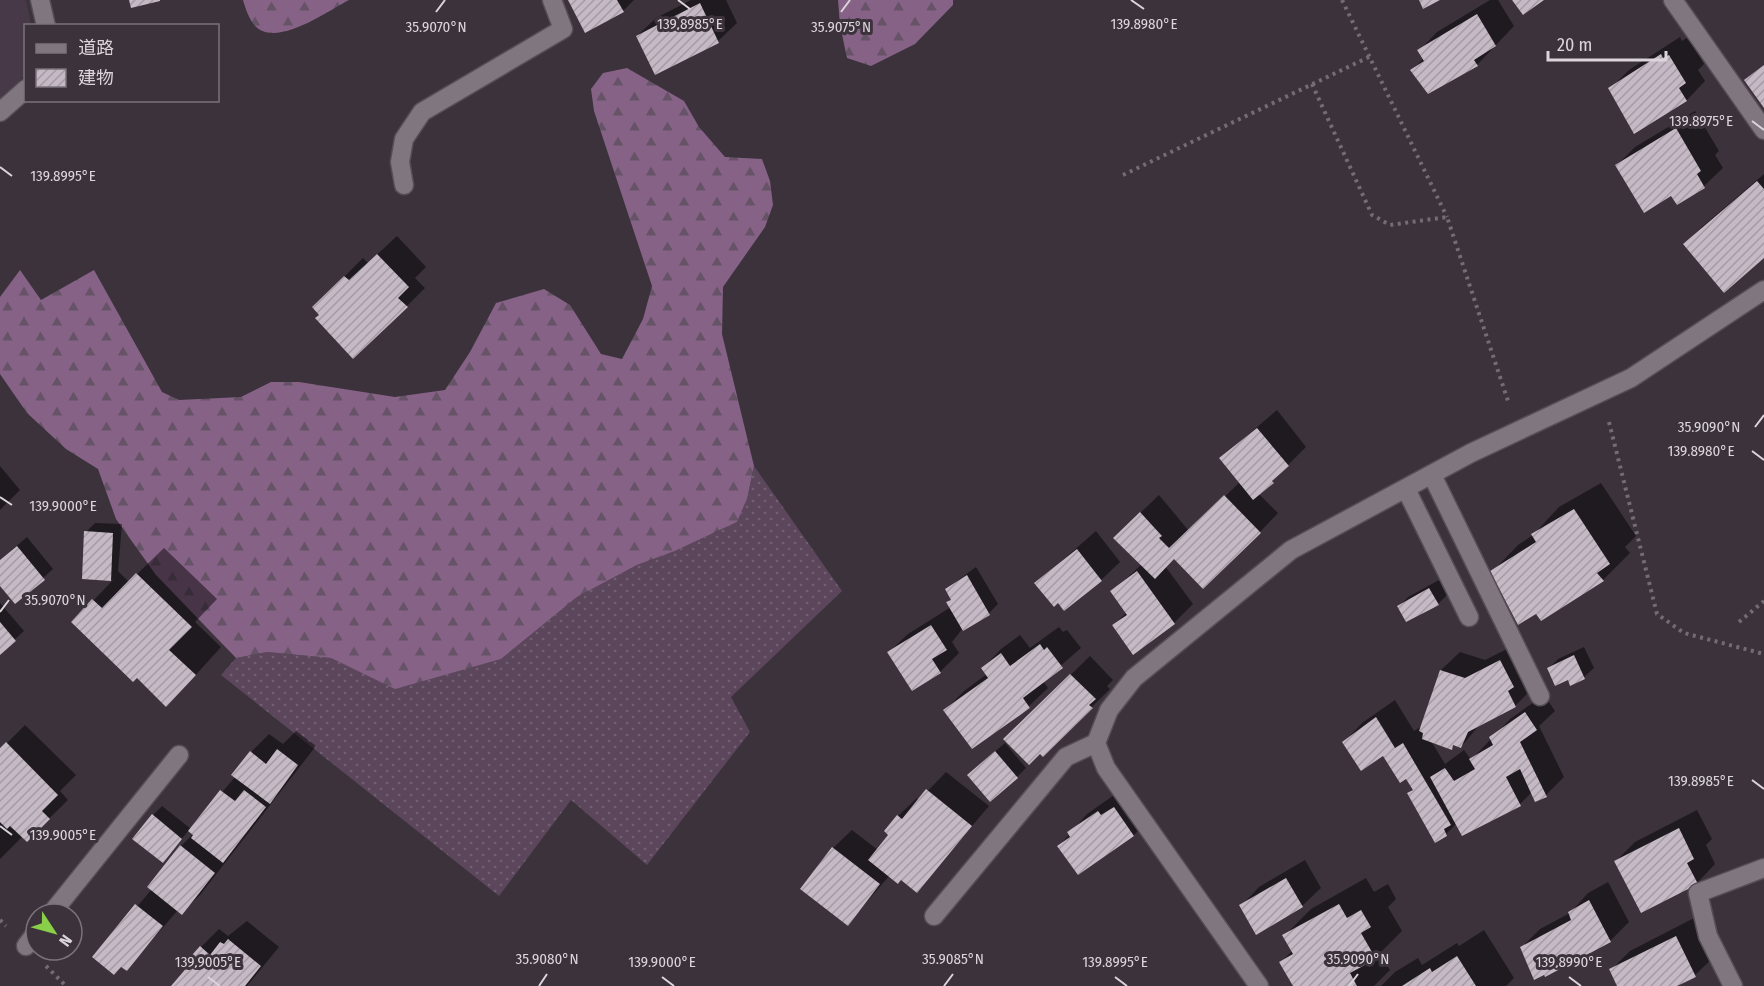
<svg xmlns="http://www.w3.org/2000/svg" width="1764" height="986" font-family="'Fira Sans Condensed','Noto Sans JP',sans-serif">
<defs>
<pattern id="grass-dots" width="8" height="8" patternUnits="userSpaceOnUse" patternTransform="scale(1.5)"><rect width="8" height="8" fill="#5b465b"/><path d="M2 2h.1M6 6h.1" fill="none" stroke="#726072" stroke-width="1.8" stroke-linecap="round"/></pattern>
<pattern id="forest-firs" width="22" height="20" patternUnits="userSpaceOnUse" patternTransform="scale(1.5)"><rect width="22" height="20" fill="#866286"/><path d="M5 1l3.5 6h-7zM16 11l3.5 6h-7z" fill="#675367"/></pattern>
<pattern id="building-hatch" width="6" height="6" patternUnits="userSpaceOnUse" patternTransform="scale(1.5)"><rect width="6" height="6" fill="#c5b9c5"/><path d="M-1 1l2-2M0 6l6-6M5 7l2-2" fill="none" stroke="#a49ba4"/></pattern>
</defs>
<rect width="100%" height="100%" fill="#3b323b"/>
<path fill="#473947" d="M0,0h26l5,25 -5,1 -1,50 -25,22z"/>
<path fill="url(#grass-dots)" d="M754,466l88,125 -111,106 19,35 -103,133 -76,-65 -72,96 -278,-221 15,-17 31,-6 64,6 64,30 106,-29 76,-62 60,-32 38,-14 62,-29 10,-23z"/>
<g fill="url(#forest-firs)">
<path d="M243,0h106c-23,12 -78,52 -97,22 -4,-6 -7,-15 -9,-22z"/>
<path d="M838,0h115v5l-38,39 -44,22 -24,-8 -7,-33z"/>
<path d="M627,68l57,33 15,26 26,30 37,2 8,22 3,24 -8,22 -42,60 -1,47 32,132 -7,33 -10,23 -62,29 -38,14 -60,32 -76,62 -106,30 -64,-31 -64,-6 -31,6 -80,-83 -40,-56 -18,-50 -32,-20 -39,-36 -27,-39v-77l20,-27 21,30 53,-30 68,122 17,8 62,-3 30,-15h28l96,15 50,-7 25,-38 26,-49 48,-14 26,16 31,49 21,5 21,-40 9,-33 -58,-175 -3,-22 12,-16z"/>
</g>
<g fill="#0007">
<path d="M570,0h64l-11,11z"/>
<path d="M691,0h35l11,23 -19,18 -62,32 -19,-37 19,-18z"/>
<path d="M1490,0h8l16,26 -37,39 -65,5 12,-12 -5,-7 18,-19z"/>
<path d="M1680,37l2,4 6,-4 16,27 -6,6 7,11 -18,19 -53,32 -24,-43 19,-19z"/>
<path d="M1695,111l24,40 -4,4 8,13 -19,18 -27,17 -6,-9 -54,-29 18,-18z"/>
<path d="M1764,174v82l-79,-12 18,-18z"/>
<path d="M397,236l29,31 -11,11 10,10 -18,18 -86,8 -7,-7 49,-49 5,5z"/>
<path d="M1277,410l29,37 -47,47 19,19 -18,19 -86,25 -9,9 28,38 -19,19 -40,30 -20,-28 13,-13 -15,-20 30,-28 -8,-45 25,-24 30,36 51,-49 -19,-24z"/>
<path d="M0,466l20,24 -20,20z"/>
<path d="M1601,483l35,53 -11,11 5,6 -27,27 -66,32 -45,-40 26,-27 15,-10 26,-28z"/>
<path d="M95,523l27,1 -4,47 11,11 35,-34 53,51 -22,23 26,25 -28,31 -56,-2 -64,-54 40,-42 -29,-2 2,-46z"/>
<path d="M1096,531l24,31 -19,18 -65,3z"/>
<path d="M27,537l26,32 -37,33 -16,-19v-23z"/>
<path d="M976,567l22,37 -9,9 -26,15 -11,14 7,11 -19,19 -51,-20 19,-18 43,-27 -3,-4 4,-4 -6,-10z"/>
<path d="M1439,580l8,15 -9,9 -39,2 9,-9z"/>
<path d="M0,603l24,28 -24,22z"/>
<path d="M1059,627l4,5 4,-2 14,18 -38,33 5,7 -19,18 -56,41 -28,-37 19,-19 23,-17 -4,-6 18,-19 19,-14 10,13z"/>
<path d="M1519,643l15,44 -19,19 -34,17 -20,24 -6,-3 -4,4 -20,-7 14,23 19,-14 7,10 39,-41 34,-24 11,16 -16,15 25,51 -18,18 -14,-3 -12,12 -63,19 -11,11 -37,-41 5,-4 -7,-12 -24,-23 -39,-12 18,-19 33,-23 19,31 8,-5 19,-56 19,-18 25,8z"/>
<path d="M1584,647l10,21 -10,9 -13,7 -2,-6 -21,-9 10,-10z"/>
<path d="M1090,656l23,24 -6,6 3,3 -67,66 -38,-16z"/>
<path d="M25,725l51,50 -16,16 8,9 -41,40 -4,-4 -23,23v-109z"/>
<path d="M296,731l20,15 -116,149 -19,18 -3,-3 -51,59 -33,-12 58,-68 29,-43 12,-12 -4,-4 -26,31 -10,-46 9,-9 29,23 44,-52 16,-25 18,-18 14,10z"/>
<path d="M1005,743l21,25 -9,9 -39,-11z"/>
<path d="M946,772l43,34 -72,85 -16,-12 -11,-4 -42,49 -15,-76 19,-18 26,20 12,-15 8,-19 19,-18 2,2z"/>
<path d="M1133,789l19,27 -18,19 -56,38 -19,-27 28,-32 30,-21 3,5z"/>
<path d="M1697,810l15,29 -6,6 9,19 -18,19 -81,-22 19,-19z"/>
<path d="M1305,860l16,28 -19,18h-61l18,-19z"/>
<path d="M1366,878l8,14 14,-8 8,15 -8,8 14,24 -22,22 10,17 -16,16h-80l-13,-24 11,-11 -8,-15 27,-27z"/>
<path d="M1608,882l21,40 -19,19 -89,7 19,-19 30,-16 18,-20z"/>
<path d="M1694,918l20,39 -19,18 -21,11h-55l-8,-16 19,-19z"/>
<path d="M247,921l32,26 -32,39h-74l18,-21 10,-18 18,-18 9,7z"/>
<path d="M1484,930l30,48 -8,8h-125l14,-14 23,-14 4,7 35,-22 2,3z"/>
</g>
<g fill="url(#building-hatch)">
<path d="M129,0h31v1l-29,7z"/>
<path d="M568,0h49l7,12 -39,21z"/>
<path d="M1419,0h21l-17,9z"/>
<path d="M1512,0h32l-21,15z"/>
<path d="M700,3l19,40 -64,32 -19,-39z"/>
<path d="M1477,14l19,32 -22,14 4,6 -50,28 -18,-24 14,-9 -7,-11z"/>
<path d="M1661,54l2,4 6,-3 17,28 -7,5 8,13 -53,33 -26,-46z"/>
<path d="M1764,65v43l-20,-28z"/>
<path d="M1676,128l25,43 -4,3 8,14 -28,17 -6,-9 -27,17 -29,-48z"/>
<path d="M1757,181l7,8v69l-40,35 -41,-49z"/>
<path d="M377,254l32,33 -11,11 10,9 -55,52 -38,-41 4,-3 -7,-8 32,-31 5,4z"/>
<path d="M1257,428l32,38 -17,15 2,2 -21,17 -34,-42z"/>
<path d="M1224,495l37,38 -58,56 -29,-30 -19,20 -42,-41 27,-26 22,24 -3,2 10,10z"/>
<path d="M1574,509l36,55 -13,9 7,8 -63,40 -5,-7 -18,11 -28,-54 46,-29 -5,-8z"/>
<path d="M84,531l29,2 -2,48 -29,-2z"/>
<path d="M17,546l28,34 -30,24 -15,-18v-26z"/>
<path d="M1077,549l25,32 -38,30 -6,-8 -4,4 -20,-24z"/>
<path d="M1137,571l38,53 -42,31 -21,-30 15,-10 -17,-24z"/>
<path d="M136,573l56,54 -23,23 27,25 -30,32 -29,-29 -4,4 -62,-60 21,-23 10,9z"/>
<path d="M967,575l23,40 -27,16 -17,-29 5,-2 -6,-11z"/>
<path d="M1429,588l10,17 -33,17 -9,-16z"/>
<path d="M0,622l16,19 -16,14z"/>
<path d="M931,625l16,25 -15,9 9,14 -29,18 -25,-39z"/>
<path d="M1040,644l4,6 3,-3 16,21 -40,30 7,10 -58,41 -29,-39 45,-32 -7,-10 20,-15 9,13z"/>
<path d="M1574,655l11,24 -15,7 -2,-6 -13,6 -8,-18z"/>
<path d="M1500,660l14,27 -6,4 8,16 -48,25 -7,16 -8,-3 -1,5 -30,-11 1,-6 -4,-2 21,-61 25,8z"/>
<path d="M1070,674l26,25 -7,6 4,3 -50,49 -3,-3 -11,11 -26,-26z"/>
<path d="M1525,712l12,18 -17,12 27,55 -12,5 -15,-33 -14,8 15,29 -59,30 -32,-59 15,-9 9,13 21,-12 -6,-10 24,-14 -4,-8z"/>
<path d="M1376,717l19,31 8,-5 48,82 -7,4 3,7 -12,7 -28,-50 6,-3 -7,-11 -6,4 -17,-27 -22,15 -19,-29z"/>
<path d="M6,742l52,53 -16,16 8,8 -23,23 -17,-16 -3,3 -7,-7v-74z"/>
<path d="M277,749l21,16 -28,39 -39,-29 19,-24 16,13z"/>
<path d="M995,751l23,27 -28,24 -23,-27z"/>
<path d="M926,789l46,37 -55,67 -16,-13 -3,4 -30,-24 20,-25 -4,-4 13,-16 5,4z"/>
<path d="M220,790l15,11 9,-11 22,17 -43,56 -32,-25 2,-3 -5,-4z"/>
<path d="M1114,807l20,29 -56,39 -21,-29 13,-9 -3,-5 31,-21 3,4z"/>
<path d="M152,814l30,25 -19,24 -31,-24z"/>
<path d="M1679,828l15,31 -7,4 11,21 -57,29 -27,-52z"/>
<path d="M180,845l35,28 -33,42 -35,-28z"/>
<path d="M832,847l48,37 -32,42 -48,-37z"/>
<path d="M1286,878l17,29 -47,28 -17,-30z"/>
<path d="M1589,900l22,42 -66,35 -1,-2 -10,5 -14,-33 51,-27 -3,-8z"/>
<path d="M135,904l28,22 -36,45 -6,-4 -7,8 -22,-18z"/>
<path d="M1339,904l8,14 14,-8 10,17 -10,6 15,26 -26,14 7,13h-64l-14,-24 14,-8 -11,-19z"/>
<path d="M1676,936l20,41 -19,9h-60l-8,-17z"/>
<path d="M228,939l33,27 -16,20h-74l18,-21 -3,-3 14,-16 10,9 10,-13 4,2z"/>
<path d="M1457,956l19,30h-74l28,-18 2,4z"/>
</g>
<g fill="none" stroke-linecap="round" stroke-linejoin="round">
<defs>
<g id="lane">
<path d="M404,185l-4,-23 4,-23 18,-27 141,-83 -11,-29"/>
<path d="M1432,475l108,221"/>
<path d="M1406,489l63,128"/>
<path d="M934,916l132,-159 30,-14"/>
<path d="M1733,986l-25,-50 -10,-43 66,-25"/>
</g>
<g id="street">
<path d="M40,0l6,26"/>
<path d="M1673,0l91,130"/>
<path d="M0,112l26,-23"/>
<path d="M51,914l128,-159"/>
<path d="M26,946l10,-13"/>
<path d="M1259,986l-153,-218 -10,-25 13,-33 25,-32 157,-128 180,-97 160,-75 133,-88"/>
</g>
</defs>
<use href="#lane" stroke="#564e56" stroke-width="21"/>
<use href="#street" stroke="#564e56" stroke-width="21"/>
<g stroke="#746c74" stroke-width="4" stroke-dasharray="3 4.5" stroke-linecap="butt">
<path d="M1342,0l105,217"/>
<path d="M1312,84l60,131 18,10 57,-8 62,187"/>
<path d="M1123,175l246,-118"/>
<path d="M1609,422l48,192 27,19 80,21"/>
<path d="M1739,622l25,-21"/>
<path d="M0,920l6,6"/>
<path d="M46,966l20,20"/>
</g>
<use href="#lane" stroke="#807680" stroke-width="18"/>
<use href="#street" stroke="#807680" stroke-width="18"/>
</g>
<path fill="none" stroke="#dbd5db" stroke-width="2" d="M678,0l12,9M1131,0l13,9M436,12l9,-12M841,12l9,-12M1752,121l12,9M0,167l12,9M1755,427l9,-12M1752,451l12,9M0,497l12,8M0,612l9,-12M1752,780l12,9M0,826l12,9M208,977l12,9M662,977l12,9M1115,977l12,9M1569,977l12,9M539,986l8,-12M944,986l9,-12M1349,986l9,-12"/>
<g font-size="15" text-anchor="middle" fill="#dbd5db" stroke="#3b323b" stroke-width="6" stroke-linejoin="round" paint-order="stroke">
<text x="690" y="29">139.8985°E</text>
<text x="1144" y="29">139.8980°E</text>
<text x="436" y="32">35.9070°N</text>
<text x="841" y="32">35.9075°N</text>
<text x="1701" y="126">139.8975°E</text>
<text x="63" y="181">139.8995°E</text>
<text x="1709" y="432">35.9090°N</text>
<text x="1701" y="456">139.8980°E</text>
<text x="63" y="511">139.9000°E</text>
<text x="55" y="605">35.9070°N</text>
<text x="1701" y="786">139.8985°E</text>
<text x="63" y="840">139.9005°E</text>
<text x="547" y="964">35.9080°N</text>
<text x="953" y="964">35.9085°N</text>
<text x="1358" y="964">35.9090°N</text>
<text x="208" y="967">139.9005°E</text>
<text x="662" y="967">139.9000°E</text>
<text x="1115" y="967">139.8995°E</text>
<text x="1569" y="967">139.8990°E</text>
</g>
<rect x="24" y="24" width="195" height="78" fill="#3b323b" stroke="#7b737b" stroke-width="1.5"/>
<rect x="36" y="44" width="30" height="9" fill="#807680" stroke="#7b737b" stroke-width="1.5"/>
<text x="78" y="54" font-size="18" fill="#dbd5db">道路</text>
<rect x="36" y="69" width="30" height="18" fill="url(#building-hatch)" stroke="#7b737b" stroke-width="1.5"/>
<text x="78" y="84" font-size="18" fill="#dbd5db">建物</text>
<g transform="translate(54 932) rotate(126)"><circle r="28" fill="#3b323b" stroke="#7b737b" stroke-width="1.5"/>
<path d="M0-4.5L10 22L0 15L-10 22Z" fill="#89cf48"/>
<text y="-9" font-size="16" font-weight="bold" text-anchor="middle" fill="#dbd5db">N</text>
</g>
<path d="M1548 51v9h118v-9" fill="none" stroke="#dbd5db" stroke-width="3"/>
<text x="1557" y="51" font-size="18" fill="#dbd5db" stroke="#3b323b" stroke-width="4.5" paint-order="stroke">20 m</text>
</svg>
